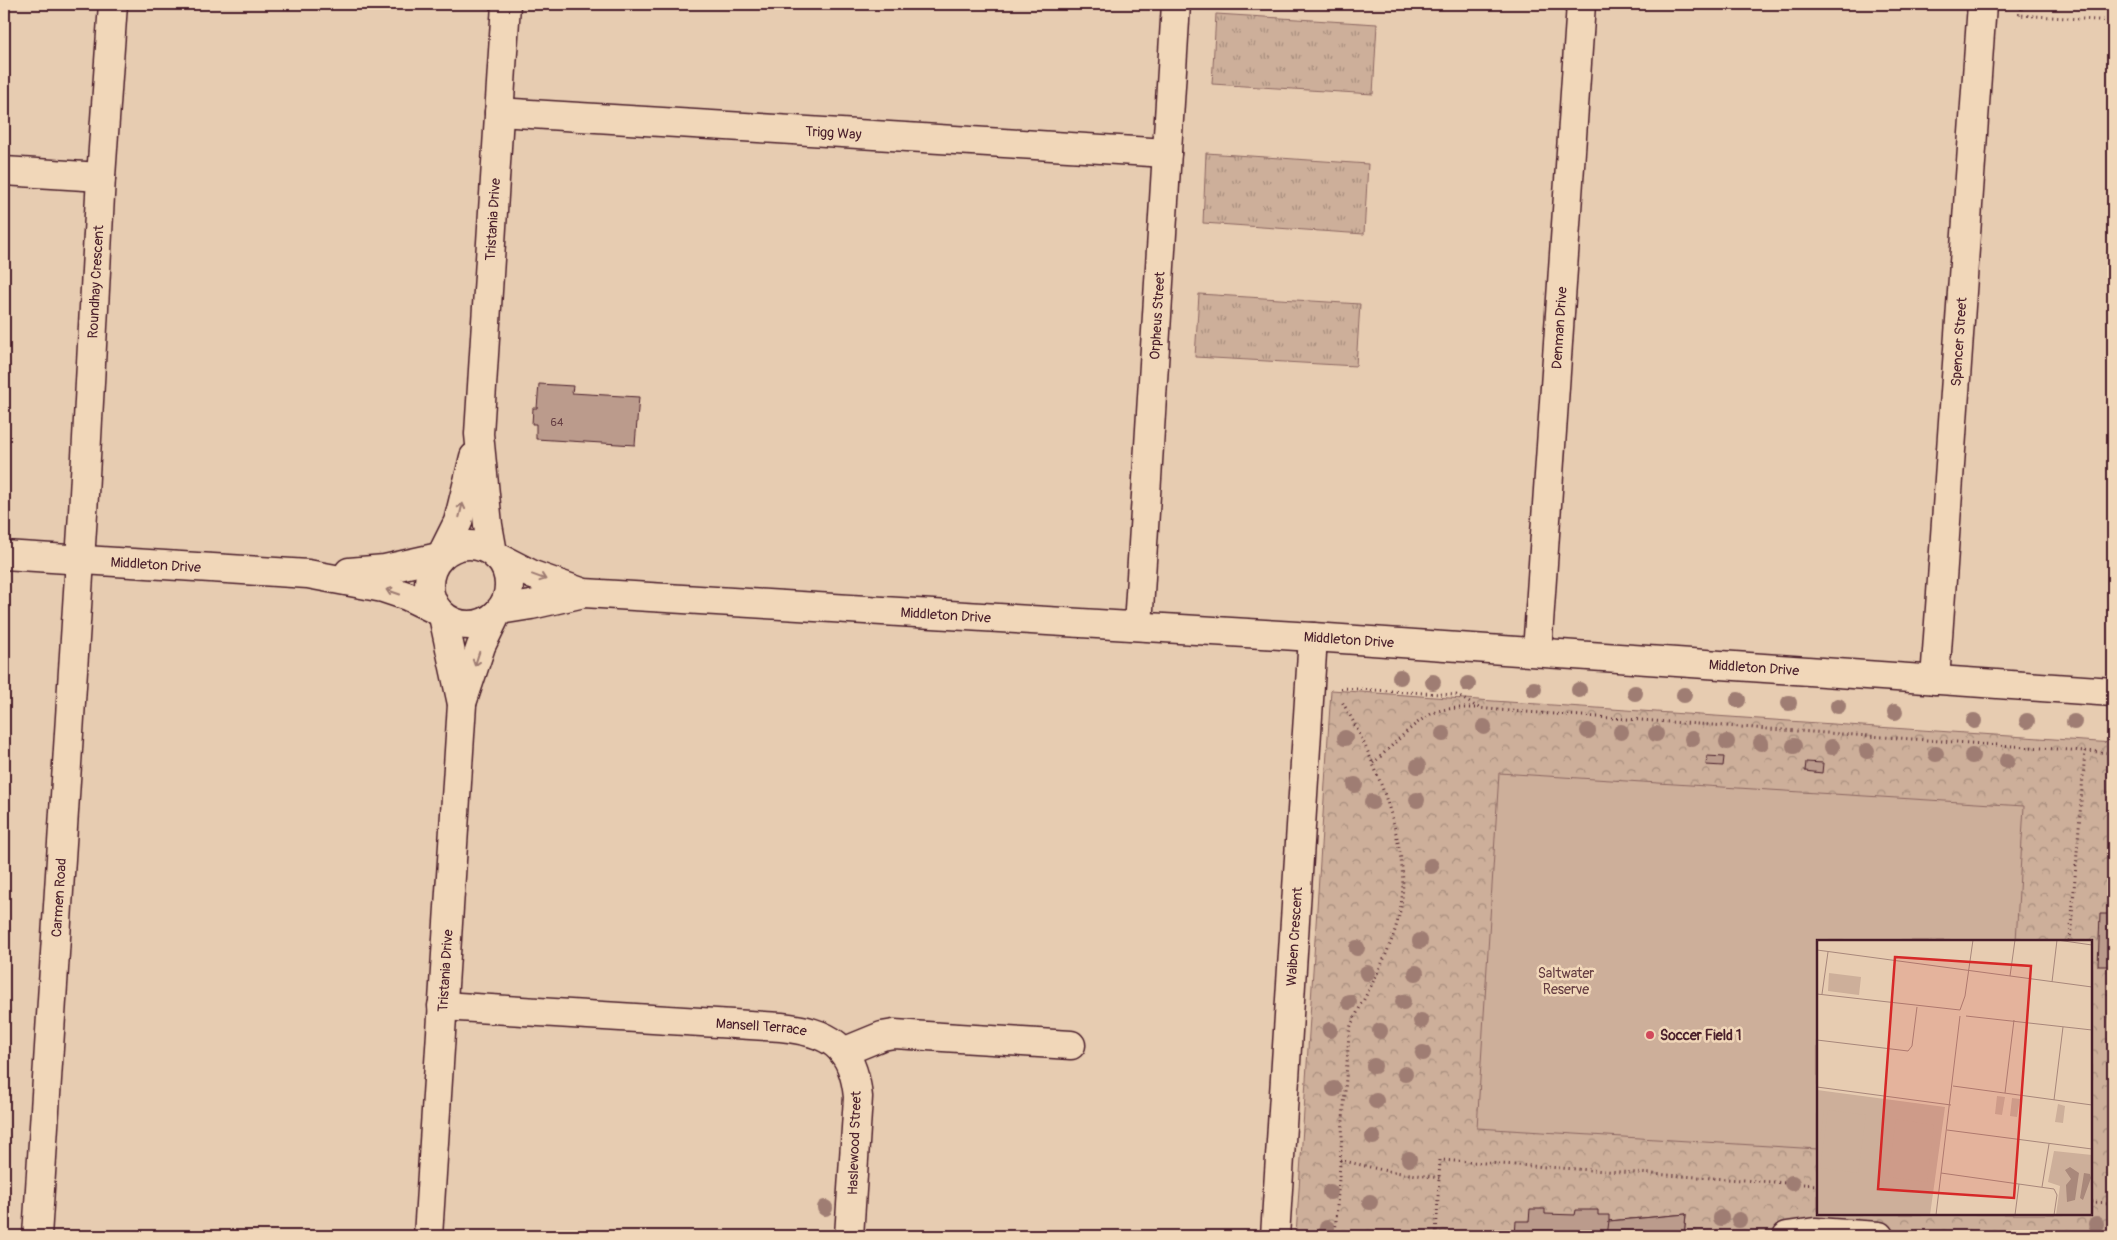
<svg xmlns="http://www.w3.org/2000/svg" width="2117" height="1240" font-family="Pangolin,sans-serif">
<defs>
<pattern id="grass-tufts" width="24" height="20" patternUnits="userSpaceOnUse" patternTransform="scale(1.25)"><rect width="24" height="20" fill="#cdaf9a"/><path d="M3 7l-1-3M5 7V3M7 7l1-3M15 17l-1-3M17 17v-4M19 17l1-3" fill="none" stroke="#a88e7e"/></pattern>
<pattern id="park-crowns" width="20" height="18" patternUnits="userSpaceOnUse" patternTransform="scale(1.25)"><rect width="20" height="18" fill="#cdaf9a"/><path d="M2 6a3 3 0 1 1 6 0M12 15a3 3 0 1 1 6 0" fill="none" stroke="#a88e7e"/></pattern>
</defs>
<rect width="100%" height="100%" fill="#e7ccb1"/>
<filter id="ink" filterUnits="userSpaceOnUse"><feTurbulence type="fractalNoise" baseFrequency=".02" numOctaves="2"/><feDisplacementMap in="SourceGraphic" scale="10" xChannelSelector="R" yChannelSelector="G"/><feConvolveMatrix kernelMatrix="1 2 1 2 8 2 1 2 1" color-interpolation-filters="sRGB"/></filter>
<g filter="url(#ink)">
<g fill="url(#grass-tufts)" stroke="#8c6762">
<path d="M1216,14l161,10 -4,70 -161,-10z"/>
<path d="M1206,153l162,11 -4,70 -161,-11z"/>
<path d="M1199,294l161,10 -4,62 -161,-9z"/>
</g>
<path fill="url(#park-crowns)" stroke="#8c6762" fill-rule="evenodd" d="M1331,690l782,53v493h-817zM1818,941h273v273h-273z"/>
<path fill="#cdaf9a" stroke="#8c6762" d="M1499,773l525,33 -8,135h-198v208l-341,-21z"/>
<g fill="#bb9b8c" stroke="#4a1f2b">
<path d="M539,384l34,2 -1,7 67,4 -4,48 -99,-6v-15h-4l1,-16h4z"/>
<path d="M1707,756l17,1 -1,9 -17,-1z"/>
<path d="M1806,762l17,1 -1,10 -17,-2z"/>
<path d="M2100,914h13v52h-15z"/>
<path d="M1530,1209h15v5l30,1 1,-5h22v5h11v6l77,-7 -2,22h-169l1,-15h13z"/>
<path d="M1686,1214l-2,22h-77l2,-15z"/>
</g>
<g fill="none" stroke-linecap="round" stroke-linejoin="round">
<defs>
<g id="minor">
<path id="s1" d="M499,112l668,41"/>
<path d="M4,171l97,6"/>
<circle cx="469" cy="585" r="40"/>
<path id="s2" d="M493,553l-5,-28 -9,-91 27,-430"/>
<path d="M442,554l16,-32 16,-65"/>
<path id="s3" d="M4,555l304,19 75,14 24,8 31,15"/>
<path id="s4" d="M496,556l37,19 51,18 729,44 800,55"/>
<path d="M349,572l36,-3 54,-12"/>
<path d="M500,610l31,-5 53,-12"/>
<path id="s5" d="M1138,626l38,-622"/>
<path id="s6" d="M1537,652l44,-648"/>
<path id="s7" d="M1935,680l47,-676"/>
<path d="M462,703l19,-57 15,-31"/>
<path id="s8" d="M442,1006l339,21c48,5 72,18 77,70l-9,139"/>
<path d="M843,1052l39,-16 12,-2 177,11"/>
<path id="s9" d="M37,1236l46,-723 18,-336 12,-173"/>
<path id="s10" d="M428,1236l34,-532 -19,-88"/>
<path id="s11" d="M1275,1236l38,-599"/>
<path d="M1787,1236l28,-4 64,4"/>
</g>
</defs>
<use href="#minor" stroke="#4a1f2b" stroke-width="31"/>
<g stroke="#4a1f2b" stroke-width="3" stroke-dasharray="1 4" stroke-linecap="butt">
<path d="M2023,4l-4,11 94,6"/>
<path d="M1341,688l115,7 23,13 18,2 616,43"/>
<path d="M1373,763c18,-15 39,-40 60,-50 14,-6 30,-5 46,-5"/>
<path d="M2070,941l15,-190"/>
<path d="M1340,1160l47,11 53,7"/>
<path d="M2091,1202l22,1"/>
<path d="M1335,1236l14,-202 2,-9c19,-39 46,-82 51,-127 7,-56 -32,-151 -61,-198"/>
<path d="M1436,1236l4,-76 378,25"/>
</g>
<use href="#minor" stroke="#f1d7b9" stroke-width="28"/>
</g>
<g fill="#9f7d73">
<circle cx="1400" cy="677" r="8"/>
<circle cx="1433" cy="682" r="8"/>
<circle cx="1468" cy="684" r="8"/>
<circle cx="1534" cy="689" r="8"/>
<circle cx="1579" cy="690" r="8"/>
<circle cx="1635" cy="693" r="8"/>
<circle cx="1684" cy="695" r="8"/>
<circle cx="1738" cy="700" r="8"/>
<circle cx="1789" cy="703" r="8"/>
<circle cx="1838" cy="706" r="8"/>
<circle cx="1895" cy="712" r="8"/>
<circle cx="1974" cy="721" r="8"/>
<circle cx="2027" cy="721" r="8"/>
<circle cx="2074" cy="722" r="8"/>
<circle cx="1484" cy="727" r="8"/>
<circle cx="1588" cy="731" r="8"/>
<circle cx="1621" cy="732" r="8"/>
<circle cx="1443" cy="734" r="8"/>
<circle cx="1656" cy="734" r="8"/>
<circle cx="1345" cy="738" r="8"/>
<circle cx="1692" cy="739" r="8"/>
<circle cx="1727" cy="742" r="8"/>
<circle cx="1761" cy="743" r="8"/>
<circle cx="1794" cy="746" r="8"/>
<circle cx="1832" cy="747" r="8"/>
<circle cx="1867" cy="751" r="8"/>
<circle cx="1936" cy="754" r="8"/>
<circle cx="1972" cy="756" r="8"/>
<circle cx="2007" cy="761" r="8"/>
<circle cx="1418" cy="766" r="8"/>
<circle cx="1355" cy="785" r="8"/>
<circle cx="1417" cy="800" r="8"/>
<circle cx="1372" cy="802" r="8"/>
<circle cx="1431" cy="866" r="8"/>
<circle cx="1420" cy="941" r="8"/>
<circle cx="1357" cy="948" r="8"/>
<circle cx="1367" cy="973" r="8"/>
<circle cx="1416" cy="973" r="8"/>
<circle cx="1349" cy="1002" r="8"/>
<circle cx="1403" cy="1002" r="8"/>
<circle cx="1421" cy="1021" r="8"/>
<circle cx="1330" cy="1030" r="8"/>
<circle cx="1380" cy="1031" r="8"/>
<circle cx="1423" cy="1053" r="8"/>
<circle cx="1374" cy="1066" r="8"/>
<circle cx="1405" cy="1074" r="8"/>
<circle cx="1334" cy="1089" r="8"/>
<circle cx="1376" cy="1101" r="8"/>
<circle cx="1373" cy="1137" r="8"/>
<circle cx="1409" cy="1159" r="8"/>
<circle cx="1792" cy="1183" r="8"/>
<circle cx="1330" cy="1192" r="8"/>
<circle cx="1370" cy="1202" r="8"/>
<circle cx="825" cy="1208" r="8"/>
<circle cx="1721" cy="1218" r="8"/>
<circle cx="1739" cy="1220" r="8"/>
<circle cx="2096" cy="1224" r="8"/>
<circle cx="1327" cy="1228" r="8"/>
</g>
<defs><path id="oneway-shaft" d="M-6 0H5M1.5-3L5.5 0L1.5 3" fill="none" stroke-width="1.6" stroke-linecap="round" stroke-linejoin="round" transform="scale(1.25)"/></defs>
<g stroke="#9e7b72">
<use href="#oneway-shaft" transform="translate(461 510) rotate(-77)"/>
<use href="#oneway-shaft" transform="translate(539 577) rotate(20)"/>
<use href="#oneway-shaft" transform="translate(393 592) rotate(-161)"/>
<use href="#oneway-shaft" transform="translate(477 659) rotate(108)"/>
</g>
</g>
<circle fill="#d1495b" stroke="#f1d7b9" stroke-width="2" cx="1650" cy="1035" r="5"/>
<g text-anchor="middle" stroke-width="5" stroke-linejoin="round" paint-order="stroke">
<g font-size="11" fill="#663e43">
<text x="557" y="426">64</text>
</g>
<g font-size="14" fill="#4a1f2b" stroke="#f1d7b9">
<text dy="5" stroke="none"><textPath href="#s1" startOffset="335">Trigg Way</textPath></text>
<text dy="5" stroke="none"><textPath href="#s2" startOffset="335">Tristania Drive</textPath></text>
<text dy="5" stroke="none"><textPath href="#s9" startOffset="956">Roundhay Crescent</textPath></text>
<text dy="5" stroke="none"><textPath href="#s5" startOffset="311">Orpheus Street</textPath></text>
<text dy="5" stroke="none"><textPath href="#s6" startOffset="325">Denman Drive</textPath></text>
<text dy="5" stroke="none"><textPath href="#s7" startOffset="339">Spencer Street</textPath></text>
<text dy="5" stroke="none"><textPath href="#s3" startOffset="152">Middleton Drive</textPath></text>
<text dy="5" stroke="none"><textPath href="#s4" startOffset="458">Middleton Drive</textPath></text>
<text dy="5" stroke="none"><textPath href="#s4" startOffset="862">Middleton Drive</textPath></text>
<text dy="5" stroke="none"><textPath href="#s4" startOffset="1268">Middleton Drive</textPath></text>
<text dy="5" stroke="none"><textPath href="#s9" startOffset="339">Carmen Road</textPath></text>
<text dy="5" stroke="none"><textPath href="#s11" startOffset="300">Waiben Crescent</textPath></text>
<text dy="5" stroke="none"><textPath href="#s10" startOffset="266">Tristania Drive</textPath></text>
<text dy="5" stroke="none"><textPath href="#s8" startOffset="320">Mansell Terrace</textPath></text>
<text transform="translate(854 1143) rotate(-88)" y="5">Haslewood Street</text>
</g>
<g font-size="14" fill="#643c41" stroke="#f1d7b9">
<text x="1566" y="978">Saltwater<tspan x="1566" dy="16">Reserve</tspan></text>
</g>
<g font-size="14" font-weight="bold" fill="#4a1f2b" stroke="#f1d7b9" text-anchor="start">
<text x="1660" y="1040">Soccer Field 1</text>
</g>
</g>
<g transform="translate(1817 940)">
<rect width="275" height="275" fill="#e7ccb1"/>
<path d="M12,33l32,4 -2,18 -31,-4zM180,156l8,1 -3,18 -7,-1zM195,158l8,1 -3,18 -7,-1zM241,164l7,2 -2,17 -8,-1z" fill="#cdaf9a"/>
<path d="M0,150l128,17 -15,108h-113zM237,211l38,4v60h-36l4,-29 -12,-4z" fill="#cdaf9a"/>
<path d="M0,169l7,1 -7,51zM11,170l38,5 -8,58 -38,-5zM79,179l38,6 -7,57 -39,-5z" fill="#cdaf9a"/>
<path d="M253,227l9,6 -4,27 -8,2 -1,-17 5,-6 -6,-9zM267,233l6,1 1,4 -8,22 -3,-2z" fill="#a9887b"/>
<path fill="none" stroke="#a8877b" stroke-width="1" d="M0,10l275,37M193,36l5,-36M235,42l5,-42 35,5M0,54l143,16M5,54l6,-42M143,70l5,-14 8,-56M149,76l126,14M0,100l91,11 4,-5 5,-39M136,146l139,19M0,147l134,18M188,153l9,-73M237,160l9,-73M130,190l145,19M124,233l113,16 3,6 -3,20M225,247l7,-43M119,275l24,-199M198,275l4,-31"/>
<path fill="#d62828" fill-opacity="0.15" stroke="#d62828" stroke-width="2.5" d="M78,17l136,9 -17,232 -136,-9z"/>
<rect width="275" height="275" fill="none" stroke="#4a1f2b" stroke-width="2.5"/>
</g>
<rect width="2117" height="1240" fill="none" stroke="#f1d7b9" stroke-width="20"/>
<rect x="10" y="10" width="2097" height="1220" fill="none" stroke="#4a1f2b" stroke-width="2" filter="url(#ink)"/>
</svg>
